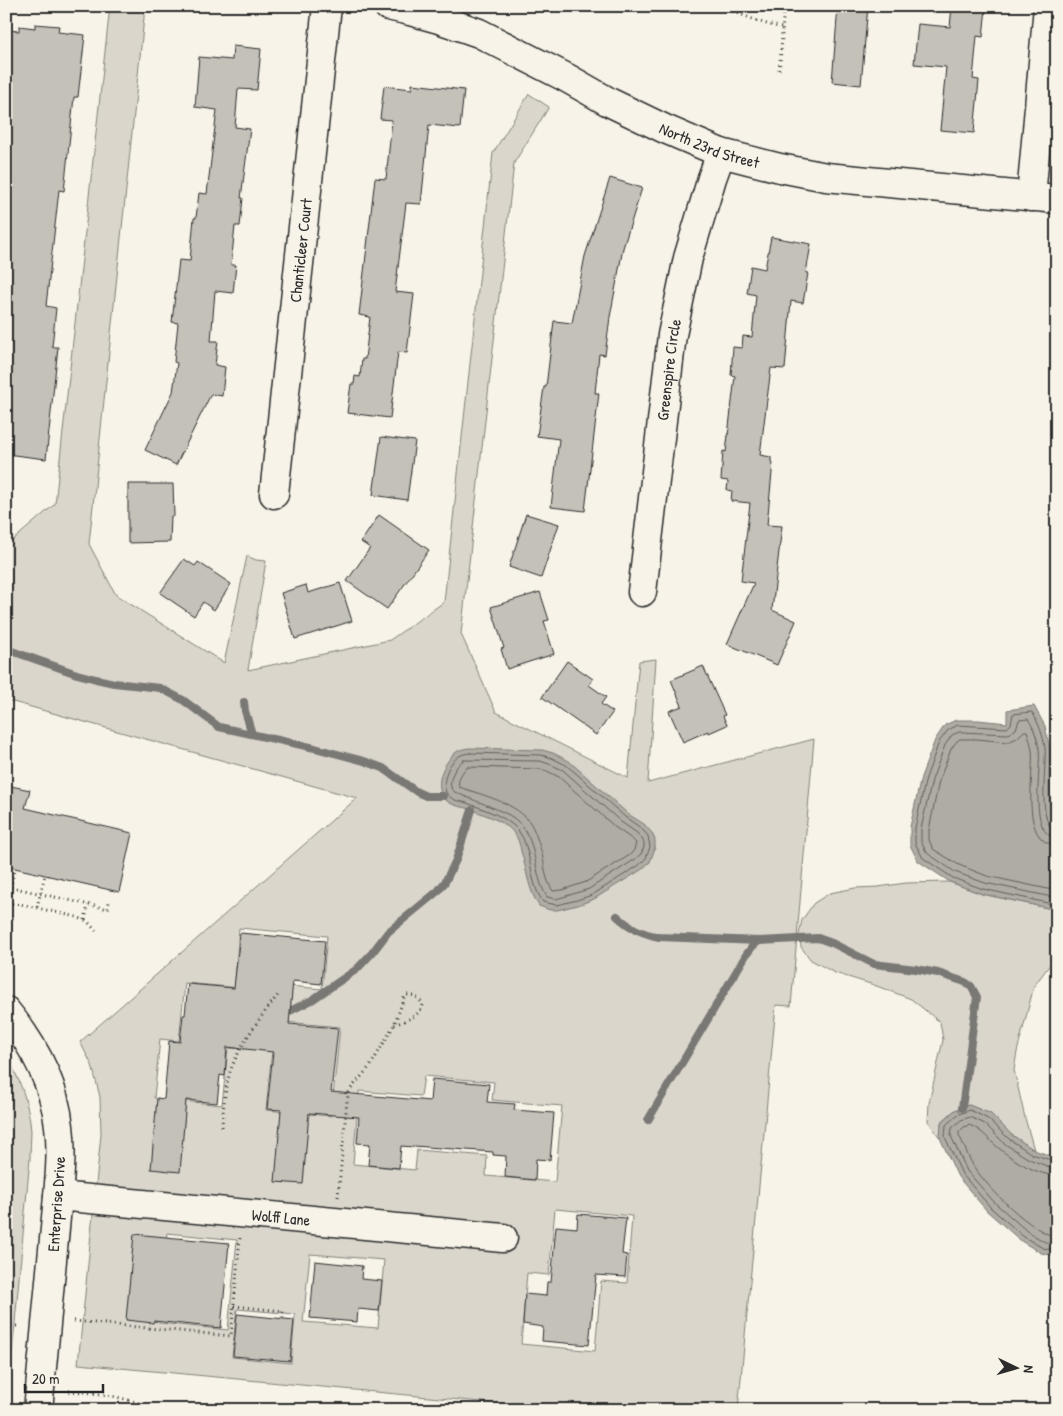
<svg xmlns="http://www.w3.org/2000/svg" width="1063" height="1416" font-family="'Patrick Hand',sans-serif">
<rect width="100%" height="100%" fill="#f7f3e8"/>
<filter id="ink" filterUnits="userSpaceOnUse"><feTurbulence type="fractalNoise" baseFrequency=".02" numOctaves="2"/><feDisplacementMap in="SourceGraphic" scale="10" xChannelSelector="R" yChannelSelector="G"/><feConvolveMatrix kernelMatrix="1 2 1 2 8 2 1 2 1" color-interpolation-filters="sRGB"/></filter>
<g filter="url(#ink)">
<g fill="#dad6cc" stroke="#82807c" fill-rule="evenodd">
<path d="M110,6l35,2 -56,536 27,51 108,68 23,-107 9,4 10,1 -18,109 142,-30 54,-38 49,-449 36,-59 20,13 -35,56 -53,471 35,78 132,66 11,-117 17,-2 -8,124 166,-44 -23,267 -15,-1 -38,405h-171l-489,-46 23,-230 -1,-37 -8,-32 -12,-23 277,-244 -351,-98v-154l49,-42zM239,928l88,8 -5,53 -87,-8zM185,983l66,6 -6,60 -17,-1 -6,57 -68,-7 6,-59 19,2zM275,1021l65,6 -9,89 -65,-6zM424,1076l70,6 -2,18 70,6 -7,76 -69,-6 1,-20 -70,-6 -2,20 -62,-6 6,-73 62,5zM555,1209l77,7 -5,67 -26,-2 -6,70 -74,-7 6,-71 22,2zM167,1233l70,7 -9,90 -69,-7zM310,1254l74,6 -6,68 -75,-6zM237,1309l58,5 -4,49 -59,-6z"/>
<path d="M950,882l32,12 75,16v45l-23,31 -17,66 -3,18 11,48 9,32 -22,-15 -21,-21 -22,-9 -14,5 -14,12 -1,16 -12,-17 1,-18 14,-63 -3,-18 -29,-23 -37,-14 -39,-12 -24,-13 -10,-13 -2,-13 3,-14 12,-17 16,-10 25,-5 23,-1 28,-4z"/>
<path d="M6,1056c14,22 23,48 25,75 0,9 -1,18 -1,27l-23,252z"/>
</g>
<g fill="#afaca4" stroke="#7a7874">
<path d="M1034,706l11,20 5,23 -1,46 1,19 7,18v78l-75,-16 -32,-12 -32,-21 -8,-16v-18l11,-50 14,-37 10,-15 11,-5h22l29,3v-13z"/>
<path d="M470,748l72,2 11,3 16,8 59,53 16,10 8,9 3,7v8l-5,14 -9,8 -47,29 -16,6 -21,5h-7l-11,-4c-11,-16 -12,-36 -18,-55 -1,-6 -3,-13 -7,-18 -10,-13 -32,-19 -47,-25 -5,-1 -11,-2 -15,-4 -18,-8 -14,-30 -4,-43 6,-9 11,-12 22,-13z"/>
<path d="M969,1105l22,9 21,21 22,15 23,8v98l-16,-3 -20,-12 -34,-30 -29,-34 -18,-39 1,-15 14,-13z"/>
</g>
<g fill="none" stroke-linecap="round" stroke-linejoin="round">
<g stroke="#605f5b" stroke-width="1">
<path d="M470,753l71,2 11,3 14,7 12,10 47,42 16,11 7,8 2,11 -4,11 -8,8 -46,29 -15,5 -20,5 -14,-3c-15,-20 -10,-53 -25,-72 -12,-14 -35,-21 -51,-27 -6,-2 -14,-2 -18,-7 -8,-8 -4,-23 2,-32 6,-7 9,-10 19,-11z"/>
<path d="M464,760l76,1 9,3 14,6 58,52 16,11 5,6 2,4v4l-3,7 -7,6 -45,29 -26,8 -7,2 -9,-2c-15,-23 -8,-59 -32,-78 -10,-9 -61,-25 -63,-29 -5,-10 4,-25 12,-30z"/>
<path d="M468,767l71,2 8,2 12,6 57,51 16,11 4,4 -2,7 -4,5 -44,27 -24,8 -9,1c-8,-11 -8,-25 -11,-37 -3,-10 -6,-21 -11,-30 -13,-21 -49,-29 -72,-37 -2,-7 3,-16 9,-20z"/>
<path d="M1057,831c-21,-2 -10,-68 -12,-83 -2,-13 -6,-24 -13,-36l-19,2 -2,10 -4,4 -49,-3 -10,5 -9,12 -13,36 -11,50v15l8,15 30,20 30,11 74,16"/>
<path d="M1057,838c-30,-2 -15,-70 -18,-90 -2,-10 -5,-20 -11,-29l-9,1 -3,9 -7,5 -50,-2 -7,3 -7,10 -13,35 -11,49v13l6,11 28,19 30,11 72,15"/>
<path d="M1057,845c-39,-1 -22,-71 -25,-95 -1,-6 -3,-13 -5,-19h-3l-7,7 -9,4 -31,-3h-17l-3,2 -6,8 -12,32 -10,49v10l4,9 26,16 28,11 70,15"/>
<path d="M1057,1162l-25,-8 -23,-15 -21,-20 -18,-9 -13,5 -11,10 -1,12 17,37 29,34 33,29 19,11 14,3"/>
<path d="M1057,1168h-5l-23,-9 -24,-15 -20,-20 -15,-7 -9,3 -9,8 -1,8 16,35 28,32 33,29 17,10 12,2"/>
<path d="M1057,1176c-19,-1 -43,-15 -57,-27 -12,-9 -17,-19 -31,-24l-5,2 -5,5v3c5,10 9,22 15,32 14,21 58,66 83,70"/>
</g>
<g stroke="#7a7874" stroke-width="8">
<path d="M6,649l71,25 19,5 18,4 46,5 23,12 36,27 96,21 49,13 19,7 34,24 9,4h17"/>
<path d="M244,702l1,9 7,23"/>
<path d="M617,916c13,12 24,17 42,21l100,4 59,-3 14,5 42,21 42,5 22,4 27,9 6,4 6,11 -15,111"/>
<path d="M282,1015l30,-15 45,-31 15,-16 16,-21 50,-41 7,-9 11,-22 16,-50"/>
<path d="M648,1120l98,-165 6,-8 7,-6"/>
</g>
</g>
<g fill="#c4c1b9" stroke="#2b2b2b">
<path d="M838,6h30l-7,79 -29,-3z"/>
<path d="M952,6l34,2 -3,29 -6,-1 -4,43 6,1 -5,53 -34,-3 6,-63 -32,-3 4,-40 32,3z"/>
<path d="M35,24l24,2 -1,6 27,3 -7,62h-4l-10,94 -5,-1 -13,116 10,2 -4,39h6l-12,112 -40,-5v-325l4,-45 -4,-1v-53l13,1v-5l16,2z"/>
<path d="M233,46l28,3 -4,41 -19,-1 -3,38 15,2 -9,69h2l-3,28h-5l-4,39h5l-3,28 -18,-2 -4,50h7l-3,24 10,2 -3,29 -11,-2 -35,71 -31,-15 28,-58 4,-29 -3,-1 4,-39 -6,-1 7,-62 11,1 4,-43h2l3,-25 8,1 10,-84 -22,-3 4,-50 33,3z"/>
<path d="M412,84l52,6 -4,38 -31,-3 -8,79 -15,-1 -11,89 19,2 -7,59 -9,-1 -8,66 -43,-5 4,-29h3l1,-8 5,1 2,-18h3l5,-42 -11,-2 16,-137 11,1 6,-59 -12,-1 4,-33 28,3z"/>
<path d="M610,178l32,10 -19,60 -13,69 -5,38 -6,-1 -4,39h4l-14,118 -34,-4 8,-68 -22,-3 7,-49h2l8,-66 18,2 13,-67z"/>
<path d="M771,237l40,7 -5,29h2l-5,30 -12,-2 -6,68 -14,-1 -11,87 11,2v5h2l-6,63 15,1 -10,84 24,11 -19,44 -50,-21 27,-61 -13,-2 9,-78 -19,-2 1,-10 -5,-1 1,-9 -7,-1 2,-29 3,1 9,-76 -4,-1 2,-28 9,1 1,-12 9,1 4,-42 -9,-2 4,-27 14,3z"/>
<path d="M381,437l34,4 -8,59 -34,-5z"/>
<path d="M128,484h45l1,32h-3l-1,26 -42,1z"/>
<path d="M526,514l33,10 -18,54 -32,-11z"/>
<path d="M379,515l50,35 -42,59 -40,-28 23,-33 -9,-6z"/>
<path d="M184,559l11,7 3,-4 33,22 -17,26 -11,-8 -9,14 -34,-23z"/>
<path d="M340,583l12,38 -57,18 -14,-46 25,-8 2,8z"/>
<path d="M540,592l9,28 -5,1 10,33 -47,15 -6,-20 3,-1 -13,-41z"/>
<path d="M567,661l26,18 -4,6 17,12 -5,7 12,8 -17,23 -54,-38z"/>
<path d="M703,666l22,49 -2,1 4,9 -18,8 -1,-2 -25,11 -14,-31 13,-5 -11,-26z"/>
<path d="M6,785l24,5 -5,18 107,25 -13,59 -113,-26z"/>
<path d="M240,933l85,8 -4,43 -28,-3 -4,43 49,4 -7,64 99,9 2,-22 57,5 -2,18 28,2 -1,6 40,3 -4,47 -14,-1 -1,21 -30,-3 1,-21 -13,-1v-3l-79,-6v1l-13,-1 -2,22 -31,-3 2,-21 -13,-1 2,-26 -50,-4 -6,71 -28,-2 6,-72 -14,-1 6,-57 -46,-5 -2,29 -5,-1 -3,28 -31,-3 -6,72 -29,-3 6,-71 7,1 5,-58 11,1 3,-27h2l3,-31 46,4z"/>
<path d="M578,1214l48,4 -4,36 5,1 -2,22 -29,-2 -7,70 -47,-4 1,-14 -20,-3 2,-30 21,2 1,-14h4l5,-56 21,2z"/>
<path d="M134,1234l95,9 -8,85 -67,-7 -1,2 -27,-3z"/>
<path d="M315,1261l47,5 -1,13 21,2 -3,30 -21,-2 -1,13 -47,-4z"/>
<path d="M237,1314l57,6 -4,41 -57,-5z"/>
</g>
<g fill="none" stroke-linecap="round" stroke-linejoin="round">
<defs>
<g id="minor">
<path id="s1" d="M388,6l22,5 29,8 40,14 88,45 42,24 56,27 56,24 59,15 46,9 231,22"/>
<path d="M1031,197l17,-191"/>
<path id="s2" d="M274,494l53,-488"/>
<path id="s3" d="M642,592l30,-257 16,-77 24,-80 9,-25"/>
<path d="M6,1011c28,34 48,71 53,115 3,23 1,47 -1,70l-20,214"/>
<path id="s4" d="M58,1196l445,42"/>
</g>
</defs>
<use href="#minor" stroke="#2b2b2b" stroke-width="31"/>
<g stroke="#2b2b2b" stroke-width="3" stroke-dasharray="1 4" stroke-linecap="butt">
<path d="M719,6l44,17 19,5"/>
<path d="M779,70c3,-22 3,-42 5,-64"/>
<path d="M11,887l97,22 1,-7"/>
<path d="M7,903l13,1 57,13 11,5 8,9"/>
<path d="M6,907l9,-39"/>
<path d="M37,907l8,-32"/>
<path d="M85,920l3,-15"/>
<path d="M222,1127c1,-19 3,-37 8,-55 9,-26 31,-56 48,-77"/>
<path d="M338,1197l9,-96 2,-10 22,-26 23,-40 10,-27 3,-3c7,-1 12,3 16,10 -4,12 -17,15 -29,20"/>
<path d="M234,1306l49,5 -1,8"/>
<path d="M74,1321l157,15 9,-98"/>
<path d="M6,1326h15"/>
<path d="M69,1391c30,2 59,6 87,19"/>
</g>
<use href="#minor" stroke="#f7f3e8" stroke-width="28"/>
</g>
</g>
<g text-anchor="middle" stroke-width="5" stroke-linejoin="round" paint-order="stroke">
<g font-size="16" fill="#2b2b2b" stroke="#f7f3e8">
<text dy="6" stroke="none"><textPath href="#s1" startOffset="352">North 23rd Street</textPath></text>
<text dy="6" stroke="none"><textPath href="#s2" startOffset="245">Chanticleer Court</textPath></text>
<text dy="6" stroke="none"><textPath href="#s3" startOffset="224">Greenspire Circle</textPath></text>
<text transform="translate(56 1204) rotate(-86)" y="6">Enterprise Drive</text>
<text dy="6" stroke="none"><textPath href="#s4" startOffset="224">Wolff Lane</textPath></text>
</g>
</g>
<rect width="1063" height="1416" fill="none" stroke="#f7f3e8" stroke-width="25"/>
<rect x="12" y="12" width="1038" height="1391" fill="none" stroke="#2b2b2b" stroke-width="2" filter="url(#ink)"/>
<g transform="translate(1016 1368) rotate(95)" stroke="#f7f3e8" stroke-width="4" paint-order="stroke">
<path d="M0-4L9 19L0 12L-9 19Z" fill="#2b2b2b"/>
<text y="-8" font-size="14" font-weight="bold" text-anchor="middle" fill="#2b2b2b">N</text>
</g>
<path d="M25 1384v8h78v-8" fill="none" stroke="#2b2b2b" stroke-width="2.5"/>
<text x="32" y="1384" font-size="15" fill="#2b2b2b" stroke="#f7f3e8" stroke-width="4" paint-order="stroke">20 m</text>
</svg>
